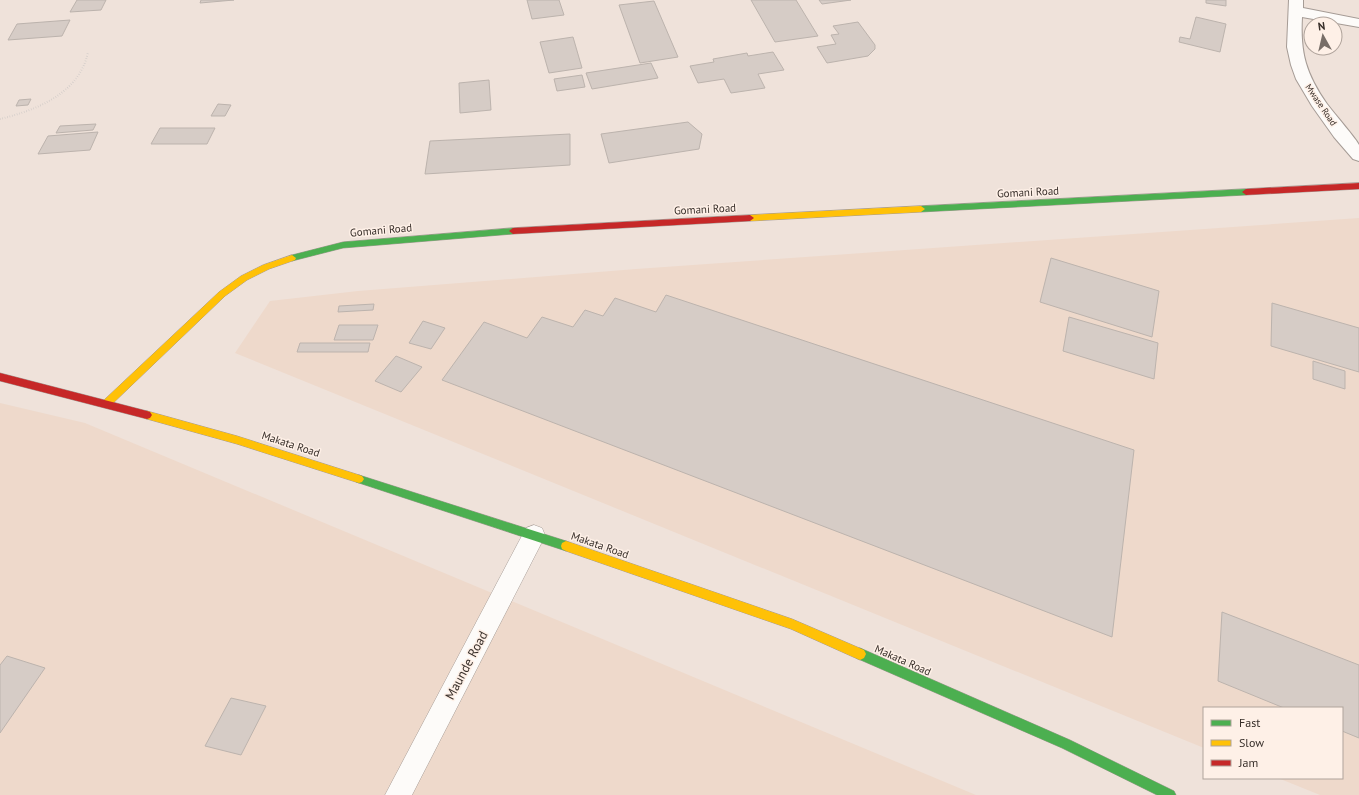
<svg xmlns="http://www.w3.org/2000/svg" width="1359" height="795" font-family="'PT Sans',sans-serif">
<rect width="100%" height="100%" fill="#efe2da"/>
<g fill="#eed9cb">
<path d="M1359,218v577h-39l-42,-17h64v-70h-138v40l-969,-395 35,-52 88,-10 278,-22z"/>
<path d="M0,403l85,20 891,372h-976z"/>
</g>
<g fill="#d6ccc6" stroke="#bcb3ad">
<path d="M77,0h29l-5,10 -31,2z"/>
<path d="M201,0h33l-34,3z"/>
<path d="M527,0h32l5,15 -32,4z"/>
<path d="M751,0h45l22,36 -43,6z"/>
<path d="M819,0h32l-29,4z"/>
<path d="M1206,0h20v6l-20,-3z"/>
<path d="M654,1l24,56 -38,6 -21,-58z"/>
<path d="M1196,17l30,7 -6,28 -41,-10 1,-5 10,2z"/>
<path d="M70,20l-8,16 -54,4 9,-16z"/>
<path d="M858,22l17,23v4l-7,7 -41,7 -10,-16 19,-3 -5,-9 8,-1 -6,-8z"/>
<path d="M573,37l9,31 -33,5 -9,-31z"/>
<path d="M773,52l11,18 -26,4 7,14 -34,5 -7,-14 -26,4 -8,-17 24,-4 -1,-3 34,-6 1,3z"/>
<path d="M651,63l7,15 -66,11 -6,-16z"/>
<path d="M582,75l3,12 -28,4 -3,-12z"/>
<path d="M489,80l2,30 -31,3 -1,-30z"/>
<path d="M31,99l-3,6 -12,1 3,-6z"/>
<path d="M218,104l13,1 -6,11h-14z"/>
<path d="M688,122l14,12 -3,15 -90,14 -8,-29z"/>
<path d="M96,124l-3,6 -37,3 4,-7z"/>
<path d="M160,128h55l-8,16h-56z"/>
<path d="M98,132l-8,18 -52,4 10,-18z"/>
<path d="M570,134v31l-145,9 5,-33z"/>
<path d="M1051,258l108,33 -7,46 -112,-35z"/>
<path d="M666,295l468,155 -22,187 -670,-257 42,-58 43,16 15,-21 31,10 12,-17 18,6 12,-18 41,14z"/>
<path d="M1272,303l87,25v44l-88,-26z"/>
<path d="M374,304l-1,6 -35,2 1,-6z"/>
<path d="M1069,317l89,26 -4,36 -91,-28z"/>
<path d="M423,321l22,7 -14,21 -22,-6z"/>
<path d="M339,325h39l-5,15h-39z"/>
<path d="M300,343h70l-2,9h-71z"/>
<path d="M396,356l26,11 -21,25 -26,-11z"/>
<path d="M1313,361l32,10v18l-32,-10z"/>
<path d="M1222,612l137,53v73l-17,-7v-23h-58l-66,-27z"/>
<path d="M7,656l38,12 -45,65v-68z"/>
<path d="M231,698l35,8 -25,49 -36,-9z"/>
</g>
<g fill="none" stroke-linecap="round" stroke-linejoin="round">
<defs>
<path id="lane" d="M534,525l8,3 3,7 -3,7 -130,253h-27l141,-267z"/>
<path id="street" d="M1289,0h14v8l56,11v8l-57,-10c-2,36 4,57 25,87 5,7 31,37 32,41 0,5 0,11 0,16l-6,-2 -19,-22 -22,-31 -16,-27 -5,-14 -4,-18z"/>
<g id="fast">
<path d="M1246,189l4,3 -4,3 -325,17 -4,-3 4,-3z"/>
<path d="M513,228l4,3 -4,3 -170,14 -51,13 -4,-3 4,-3 51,-13z"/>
<path d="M359,475l207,66 4,2 1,3 -1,3 -4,2 -207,-68 -3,-1 -2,-3 2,-3z"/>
<path d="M860,648l210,92 104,51 2,4h-19l-95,-47 -206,-90 -2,-4 2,-4z"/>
</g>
<g id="slow">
<path d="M921,206l4,3 -4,3 -171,9 -4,-3 4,-3z"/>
<path d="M292,255l4,3 -1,2 -26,9 -22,11 -22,16 -116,111h-6l-2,-3 2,-3 116,-109 22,-16 22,-11z"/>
<path d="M147,411l90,25 122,39 3,1 2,3 -2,3 -3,1 -122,-39 -90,-25 -3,-1 -2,-3 2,-3z"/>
<path d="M566,541l226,78 72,31 2,4 -2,4 -4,2 -69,-31 -225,-78 -4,-2 -1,-3 1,-3z"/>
</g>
<g id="jam">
<path d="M1359,183v6l-113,6 -4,-3 4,-3z"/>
<path d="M750,215l4,3 -4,3 -237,13 -4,-3 4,-3z"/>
<path d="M0,373l147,38 3,1 2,3 -2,3 -3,1 -147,-38z"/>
</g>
</defs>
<use href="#lane" stroke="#a59b95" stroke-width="1"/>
<use href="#street" stroke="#a59b95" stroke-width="2"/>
<use href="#fast" stroke="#a59b95" stroke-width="1"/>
<use href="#slow" stroke="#a59b95" stroke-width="1"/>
<use href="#jam" stroke="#a59b95" stroke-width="1"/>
<path stroke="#cac6c4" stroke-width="2" stroke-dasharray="0.5 2" stroke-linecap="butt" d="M0,119c37,-9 80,-26 88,-67"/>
<use href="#lane" fill="#fdfbf9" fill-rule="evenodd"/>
<use href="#street" fill="#fdfbf9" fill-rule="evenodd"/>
<use href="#fast" fill="#4caf50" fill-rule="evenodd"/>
<use href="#slow" fill="#ffc107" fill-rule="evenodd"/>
<use href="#jam" fill="#c62828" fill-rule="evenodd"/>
</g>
<g text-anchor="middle" stroke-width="3" stroke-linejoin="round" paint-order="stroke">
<g font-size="9" fill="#382f2a" stroke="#fef0e7">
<text transform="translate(1321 105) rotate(56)" y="3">Mwase Road</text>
</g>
<g font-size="11" fill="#382f2a" stroke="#fef0e7">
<text transform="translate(1028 192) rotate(-3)" y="4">Gomani Road</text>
<text transform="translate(705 209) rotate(-3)" y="4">Gomani Road</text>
<text transform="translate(381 230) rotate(-5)" y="4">Gomani Road</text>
<text transform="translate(291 444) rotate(18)" y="4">Makata Road</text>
<text transform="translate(600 545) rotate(19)" y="4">Makata Road</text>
<text transform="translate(903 660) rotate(24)" y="4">Makata Road</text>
</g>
<g font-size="13" fill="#382f2a" stroke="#fef0e7">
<text transform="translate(466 665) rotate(-62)" y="5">Maunde Road</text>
</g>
</g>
<rect x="1203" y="707" width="140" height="72" fill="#fef0e7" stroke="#afa39b"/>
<rect x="1211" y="720" width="20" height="6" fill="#4caf50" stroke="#afa39b"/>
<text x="1239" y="727" font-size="12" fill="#382f2a">Fast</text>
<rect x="1211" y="740" width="20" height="6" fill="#ffc107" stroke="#afa39b"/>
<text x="1239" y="747" font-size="12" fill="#382f2a">Slow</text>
<rect x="1211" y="760" width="20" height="6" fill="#c62828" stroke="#afa39b"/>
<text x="1239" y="767" font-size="12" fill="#382f2a">Jam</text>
<g transform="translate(1323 36) rotate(352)"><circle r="19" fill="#fef0e7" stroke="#afa39b"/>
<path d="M0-3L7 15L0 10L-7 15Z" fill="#786e68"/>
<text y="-6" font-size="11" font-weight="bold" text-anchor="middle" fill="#382f2a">N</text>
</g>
</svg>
